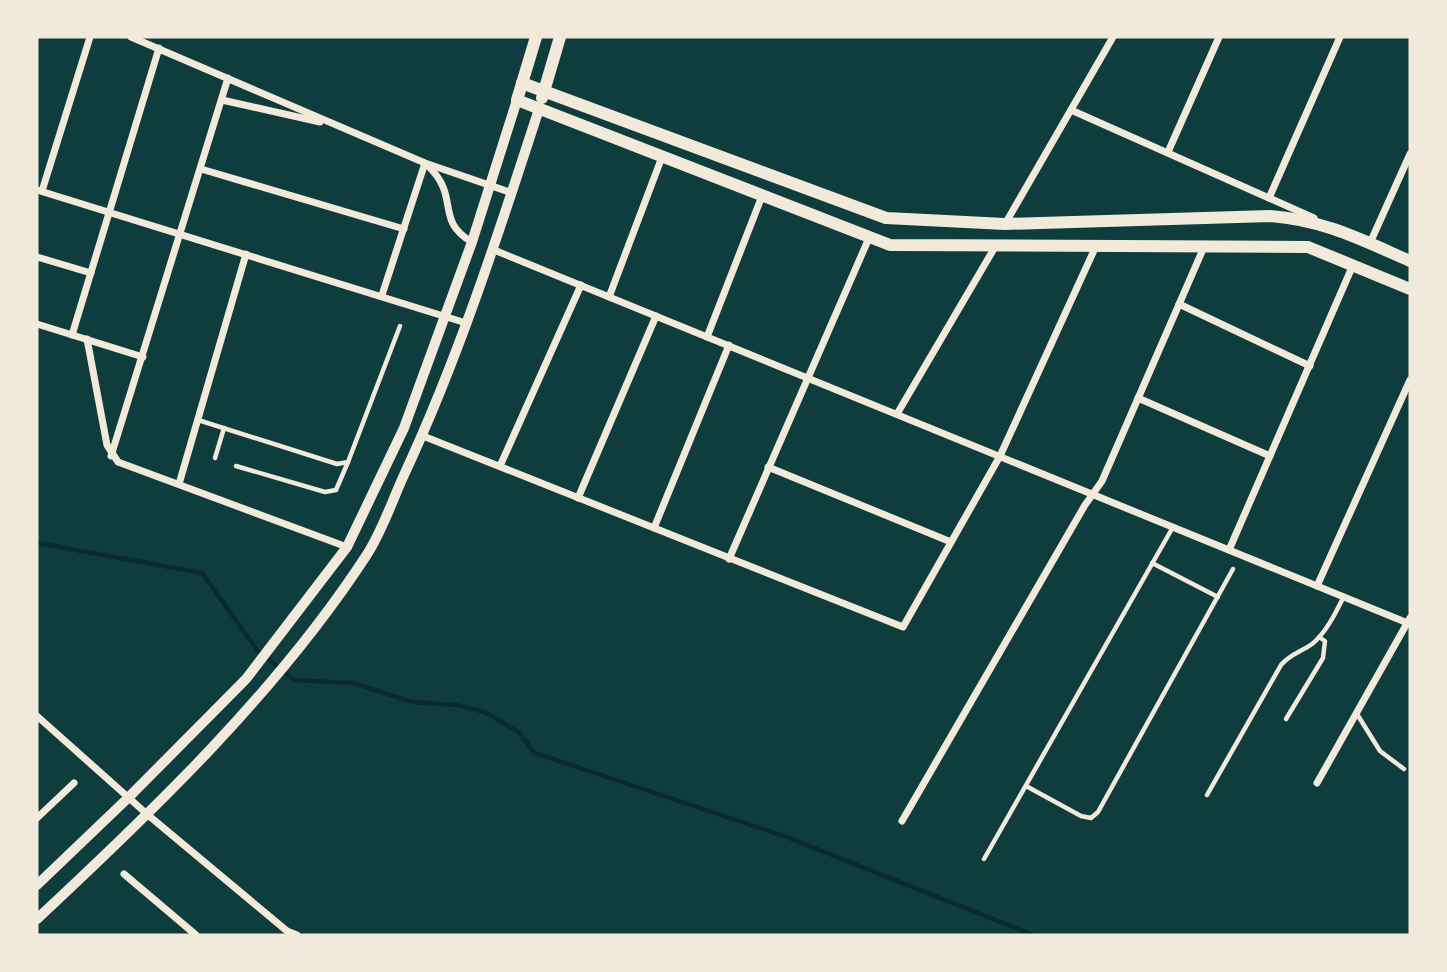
<svg xmlns="http://www.w3.org/2000/svg" width="1447" height="972" font-family="'Nunito Sans',sans-serif">
<rect width="100%" height="100%" fill="#0f3d3e"/>
<g fill="none" stroke-linecap="round" stroke-linejoin="round">
<path stroke="#0a2a2b" stroke-width="4.5" d="M37,543l165,30 55,77 37,30 59,3 59,19 44,3 29,7 34,21 16,20 249,83 249,99"/>
<g stroke="#f1e9da" stroke-width="4.5">
<path d="M198,420l139,44 11,-2 52,-136"/>
<path d="M215,458l9,-30"/>
<path d="M236,466l89,26 11,-2 12,-28"/>
<path d="M1152,563l66,34"/>
<path d="M1357,714l23,37 24,18"/>
<path d="M1286,719l37,-61 2,-17 -6,-4"/>
<path d="M1026,786l55,30 10,2 7,-6 135,-243"/>
<path d="M1207,795l74,-130c9,-11 20,-13 31,-21 14,-11 24,-32 31,-46"/>
<path d="M984,859l189,-332"/>
</g>
<g stroke="#f1e9da" stroke-width="7">
<path d="M131,37l294,126 87,30"/>
<path d="M222,100l98,22"/>
<path d="M1071,110l243,108"/>
<path d="M1168,152l51,-115"/>
<path d="M428,166c33,31 6,54 44,76"/>
<path d="M201,169l203,60"/>
<path d="M37,190l429,133"/>
<path d="M42,191l48,-154"/>
<path d="M1269,198l71,-161"/>
<path d="M1005,224l108,-187"/>
<path d="M1370,243l40,-89"/>
<path d="M494,250l916,374"/>
<path d="M37,257l54,16"/>
<path d="M382,295l43,-132"/>
<path d="M609,297l53,-140"/>
<path d="M1179,304l131,62"/>
<path d="M37,324l106,33"/>
<path d="M72,335l87,-287"/>
<path d="M707,337l55,-141"/>
<path d="M87,339l20,106 11,17 229,85"/>
<path d="M1138,398l132,58"/>
<path d="M897,414l98,-167"/>
<path d="M423,436l480,191 97,-171 96,-210"/>
<path d="M111,456l117,-378"/>
<path d="M500,466l81,-181"/>
<path d="M768,467l183,75"/>
<path d="M179,484l67,-230"/>
<path d="M578,498l78,-182"/>
<path d="M654,528l75,-183"/>
<path d="M1229,550l124,-285"/>
<path d="M729,559l140,-321"/>
<path d="M1317,586l93,-206"/>
<path d="M37,716l111,99 139,116 10,4"/>
<path d="M1317,783l93,-165"/>
<path d="M37,818l37,-35"/>
<path d="M902,821l183,-316 17,-24 102,-234"/>
<path d="M124,874l72,61"/>
</g>
<g stroke="#f1e9da" stroke-width="10">
<path d="M37,885l91,-87 118,-119 101,-132 57,-119 68,-186 45,-142"/>
<path d="M37,919c117,-109 241,-228 329,-363 16,-24 26,-55 38,-81 55,-118 95,-243 135,-366"/>
</g>
<g stroke="#f1e9da" stroke-width="12">
<path d="M536,37l-19,63 373,145 418,2 102,42"/>
<path d="M522,83l364,135 119,6 265,-8c54,4 92,24 140,45"/>
<path d="M542,98l18,-61"/>
</g>
</g>
<rect width="1447" height="972" fill="none" stroke="#f1e9da" stroke-width="77"/>
</svg>
